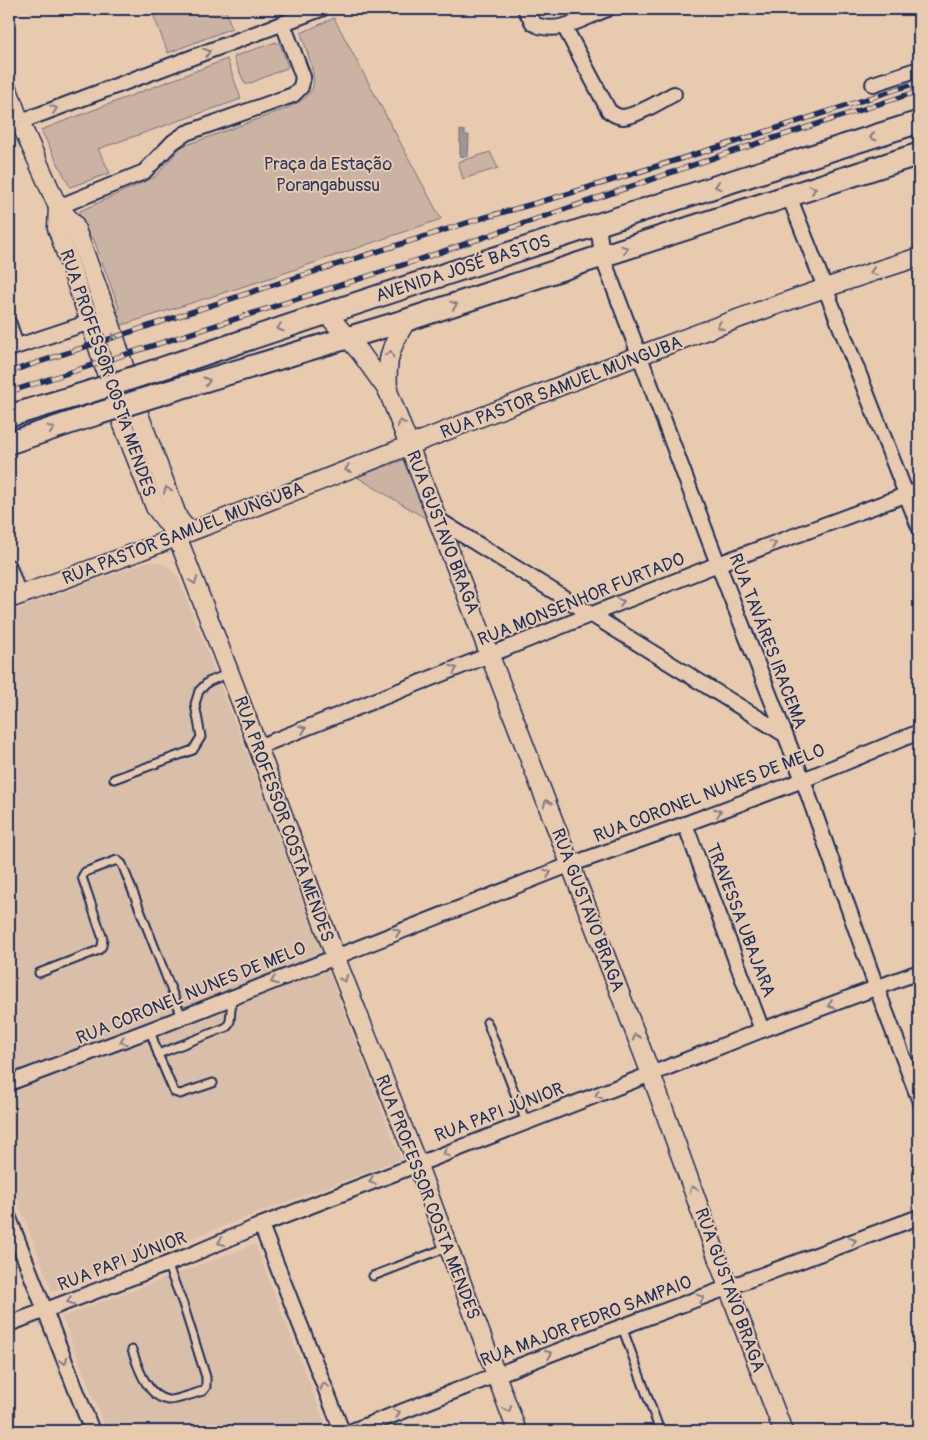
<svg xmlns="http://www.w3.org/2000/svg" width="928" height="1440" font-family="Pangolin,sans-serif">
<rect width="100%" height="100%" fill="#e8caaf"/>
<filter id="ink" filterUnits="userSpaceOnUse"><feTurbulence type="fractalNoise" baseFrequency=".02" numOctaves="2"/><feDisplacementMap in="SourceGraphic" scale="10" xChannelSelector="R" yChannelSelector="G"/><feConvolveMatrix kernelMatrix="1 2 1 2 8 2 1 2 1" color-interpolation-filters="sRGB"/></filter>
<g filter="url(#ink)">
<g fill="#d9bfa9">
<path d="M146,562h12l8,3 12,12 83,212 69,186 71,184 -349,132 -43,-113v-566z"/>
<path d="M255,1244l73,187h-222l-44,-114z"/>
</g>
<g fill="#cab3a3" stroke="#727180">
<path d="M151,9h74l7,19 -64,25z"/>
<path d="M334,18l107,201 -165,57 -157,50 -3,-9 3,-9 -25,-68 -9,-8 -7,-17 2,-4 75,-34 26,-30 107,-39c8,-5 18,-9 23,-17 8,-12 -6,-44 -10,-58z"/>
<path d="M276,42l4,2 8,22 -1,2 -39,16h-3l-11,-25 1,-3z"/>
<path d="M227,59l14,40 -143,50 12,24 -40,14 -29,-57z"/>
<path d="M490,152l8,16 -35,11 -5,-17z"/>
<path d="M403,460l27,61 -73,-44z"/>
</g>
<path fill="#a19594" stroke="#6b6c7e" d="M460,130l5,1v4h4l-1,22 -8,-1z"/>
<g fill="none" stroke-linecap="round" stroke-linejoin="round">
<defs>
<g id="service">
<path d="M114,779l79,-29 8,-13 -6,-33 4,-13 9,-9 21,-9"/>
<path d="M39,973l60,-23 3,-4 1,-7 -21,-62 3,-5 32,-12 5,4 60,153"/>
<path d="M487,1022l39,100"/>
<path d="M150,1030l8,24"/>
<path d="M213,1083l-33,11 -6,-2 -16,-38 69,-27 3,-6 2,-23"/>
<path d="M373,1276l75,-29"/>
<path d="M622,1327l38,104"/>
<path d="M132,1350c6,17 15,47 36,50 7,1 27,-7 35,-9l3,-4v-10l-23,-73 -16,-40"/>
</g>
<g id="minor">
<path d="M525,9l8,14c22,14 53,-6 74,-14"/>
<path d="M564,26l45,85c4,3 9,6 14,6 16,-2 37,-16 51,-23"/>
<path d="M873,84l46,-15"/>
<path d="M9,126l312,-117"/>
<path d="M789,196l130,331"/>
<path d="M58,207l86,-35 29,-30 13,-9 107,-38 8,-8 2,-10 -20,-53"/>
<path d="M598,224l4,32 116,308 85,216 74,209 42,110"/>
<path d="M9,324l7,22"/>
<path d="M9,349l81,-27"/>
<path d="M437,519l347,215"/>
<path d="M9,567l10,28"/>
<path d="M258,747l460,-183 201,-74"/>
<path d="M685,824l77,206"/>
<path d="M9,1083l141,-53 414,-163 121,-43 118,-44 116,-48"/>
<path d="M9,1218l83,213"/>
<path d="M261,1225l81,206"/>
<path d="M9,1324l179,-68 73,-31 390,-151 111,-44 157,-58"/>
<path d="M352,1431l242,-94 325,-120"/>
</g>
<g id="tertiary">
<path d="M9,92l11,30 38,85 16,17 35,95 31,98 38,101 6,8 8,4"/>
<path d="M58,207l-1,21 33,94 30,95 35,90 22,29 81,211 77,209 82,207 100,268"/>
<path d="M326,313l34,39 28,39 263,683 77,213 55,144"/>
<path d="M388,391c-2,-32 2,-44 19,-71"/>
<path d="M9,599c305,-108 601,-244 910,-342"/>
</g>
<g id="primary">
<path d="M154,371c254,-86 509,-168 765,-249"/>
<path d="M160,394l247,-74 195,-64 317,-102"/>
<path d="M9,416l77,-23"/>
<path d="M9,443l85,-28"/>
</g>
</defs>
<use href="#service" stroke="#1b2f5e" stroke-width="11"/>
<use href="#minor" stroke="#1b2f5e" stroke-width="18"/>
<use href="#tertiary" stroke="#1b2f5e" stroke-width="21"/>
<use href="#primary" stroke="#1b2f5e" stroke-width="25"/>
<use href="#service" stroke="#e8caaf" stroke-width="7"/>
<use href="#minor" stroke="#e8caaf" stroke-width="14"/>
<use href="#tertiary" stroke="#e8caaf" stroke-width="18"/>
<use href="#primary" stroke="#e8caaf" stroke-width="21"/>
<defs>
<g id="rail">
<path d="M9,372l270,-89 200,-64 82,-23 161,-50 197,-64"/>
<path d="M9,392l406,-131 310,-107 194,-63"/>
</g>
</defs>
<use href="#rail" stroke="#1b2f5e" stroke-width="5.5"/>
<use href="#rail" stroke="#e8caaf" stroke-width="4" stroke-dasharray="11" stroke-linecap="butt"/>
<defs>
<g id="primary-bridge">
<path d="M86,393l68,-22"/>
<path d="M94,415l66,-21"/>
</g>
</defs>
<use href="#primary-bridge" stroke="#1b2f5e" stroke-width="25" stroke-linecap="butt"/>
<use href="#primary-bridge" stroke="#e8caaf" stroke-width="21"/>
</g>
<defs><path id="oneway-chevron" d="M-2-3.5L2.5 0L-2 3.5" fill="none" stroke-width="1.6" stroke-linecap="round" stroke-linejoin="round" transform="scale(1.25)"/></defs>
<g stroke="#827c86">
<use href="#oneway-chevron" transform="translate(207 52) rotate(-20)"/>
<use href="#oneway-chevron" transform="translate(54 109) rotate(-20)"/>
<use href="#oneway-chevron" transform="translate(873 137) rotate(163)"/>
<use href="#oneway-chevron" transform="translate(718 186) rotate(163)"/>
<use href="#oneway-chevron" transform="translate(813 189) rotate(-18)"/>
<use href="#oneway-chevron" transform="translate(625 249) rotate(-18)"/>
<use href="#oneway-chevron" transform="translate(873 272) rotate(162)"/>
<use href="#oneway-chevron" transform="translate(454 305) rotate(-18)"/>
<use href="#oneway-chevron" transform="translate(720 326) rotate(160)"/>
<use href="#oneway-chevron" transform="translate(280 328) rotate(161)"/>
<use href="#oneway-chevron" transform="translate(114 337) rotate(-108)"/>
<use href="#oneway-chevron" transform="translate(390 354) rotate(-75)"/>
<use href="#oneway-chevron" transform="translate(207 381) rotate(-17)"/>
<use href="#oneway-chevron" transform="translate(401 423) rotate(-112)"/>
<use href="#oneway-chevron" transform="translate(51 429) rotate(-18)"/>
<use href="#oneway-chevron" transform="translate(348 469) rotate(159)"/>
<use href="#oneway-chevron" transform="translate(167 490) rotate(-111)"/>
<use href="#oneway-chevron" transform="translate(773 544) rotate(-20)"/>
<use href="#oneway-chevron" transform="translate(194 581) rotate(69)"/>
<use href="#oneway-chevron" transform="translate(621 602) rotate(-21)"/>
<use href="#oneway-chevron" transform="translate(454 669) rotate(-22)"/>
<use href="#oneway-chevron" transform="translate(303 729) rotate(-22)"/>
<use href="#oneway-chevron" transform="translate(547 803) rotate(-111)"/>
<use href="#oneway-chevron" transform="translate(718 812) rotate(-21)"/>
<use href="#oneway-chevron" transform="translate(548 873) rotate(-21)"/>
<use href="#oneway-chevron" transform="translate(397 932) rotate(-21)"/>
<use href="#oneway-chevron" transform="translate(344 979) rotate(68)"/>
<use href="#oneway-chevron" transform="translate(274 981) rotate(158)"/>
<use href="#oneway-chevron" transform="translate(831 1005) rotate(160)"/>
<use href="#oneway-chevron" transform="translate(636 1037) rotate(-111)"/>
<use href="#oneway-chevron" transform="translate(123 1041) rotate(159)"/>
<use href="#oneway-chevron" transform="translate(598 1095) rotate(159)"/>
<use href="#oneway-chevron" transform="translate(446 1153) rotate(159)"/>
<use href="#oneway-chevron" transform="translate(372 1181) rotate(159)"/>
<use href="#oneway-chevron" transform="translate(693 1189) rotate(-110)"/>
<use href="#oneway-chevron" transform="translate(853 1241) rotate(-20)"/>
<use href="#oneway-chevron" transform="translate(221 1242) rotate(157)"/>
<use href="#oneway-chevron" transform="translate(701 1298) rotate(-21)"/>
<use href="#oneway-chevron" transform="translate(70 1301) rotate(159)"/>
<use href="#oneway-chevron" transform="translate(549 1354) rotate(-21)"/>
<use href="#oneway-chevron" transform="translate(64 1361) rotate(68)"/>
<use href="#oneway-chevron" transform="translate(324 1386) rotate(-111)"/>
<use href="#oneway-chevron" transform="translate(508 1409) rotate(69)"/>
<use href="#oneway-chevron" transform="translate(397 1413) rotate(-22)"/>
</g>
</g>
<g text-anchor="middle" stroke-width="4" stroke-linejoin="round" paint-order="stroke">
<g font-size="18" fill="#2c3c65" stroke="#e8caaf">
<text x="328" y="170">Praça da Estação<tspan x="328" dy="21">Porangabussu</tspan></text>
</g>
<g font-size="18" fill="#1b2f5e" stroke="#e8caaf">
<text transform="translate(463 268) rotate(-18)" y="6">AVENIDA JOSÉ BASTOS</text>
<text transform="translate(108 373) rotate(71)" y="6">RUA PROFESSOR COSTA MENDES</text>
<text transform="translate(561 387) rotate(-21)" y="6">RUA PASTOR SAMUEL MUNGUBA</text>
<text transform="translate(443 532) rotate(69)" y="6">RUA GUSTAVO BRAGA</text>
<text transform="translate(183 533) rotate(-21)" y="6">RUA PASTOR SAMUEL MUNGUBA</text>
<text transform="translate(581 599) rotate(-22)" y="6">RUA MONSENHOR FURTADO</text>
<text transform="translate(768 641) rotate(69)" y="6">RUA TAVÁRES IRACEMA</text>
<text transform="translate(709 793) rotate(-21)" y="6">RUA CORONEL NUNES DE MELO</text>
<text transform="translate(284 819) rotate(70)" y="6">RUA PROFESSOR COSTA MENDES</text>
<text transform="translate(588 910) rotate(69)" y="6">RUA GUSTAVO BRAGA</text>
<text transform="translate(741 920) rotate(69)" y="6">TRAVESSA UBAJARA</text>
<text transform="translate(191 993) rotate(-22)" y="6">RUA CORONEL NUNES DE MELO</text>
<text transform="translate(499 1112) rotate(-21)" y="6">RUA PAPI JÚNIOR</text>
<text transform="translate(428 1197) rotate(69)" y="6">RUA PROFESSOR COSTA MENDES</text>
<text transform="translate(122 1261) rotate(-21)" y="6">RUA PAPI JÚNIOR</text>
<text transform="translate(730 1290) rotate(70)" y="6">RUA GUSTAVO BRAGA</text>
<text transform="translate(586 1321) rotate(-21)" y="6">RUA MAJOR PEDRO SAMPAIO</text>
</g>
</g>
<rect width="928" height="1440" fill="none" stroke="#e8caaf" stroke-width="30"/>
<rect x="15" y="15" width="898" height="1410" fill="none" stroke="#1b2f5e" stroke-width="2" filter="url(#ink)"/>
</svg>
